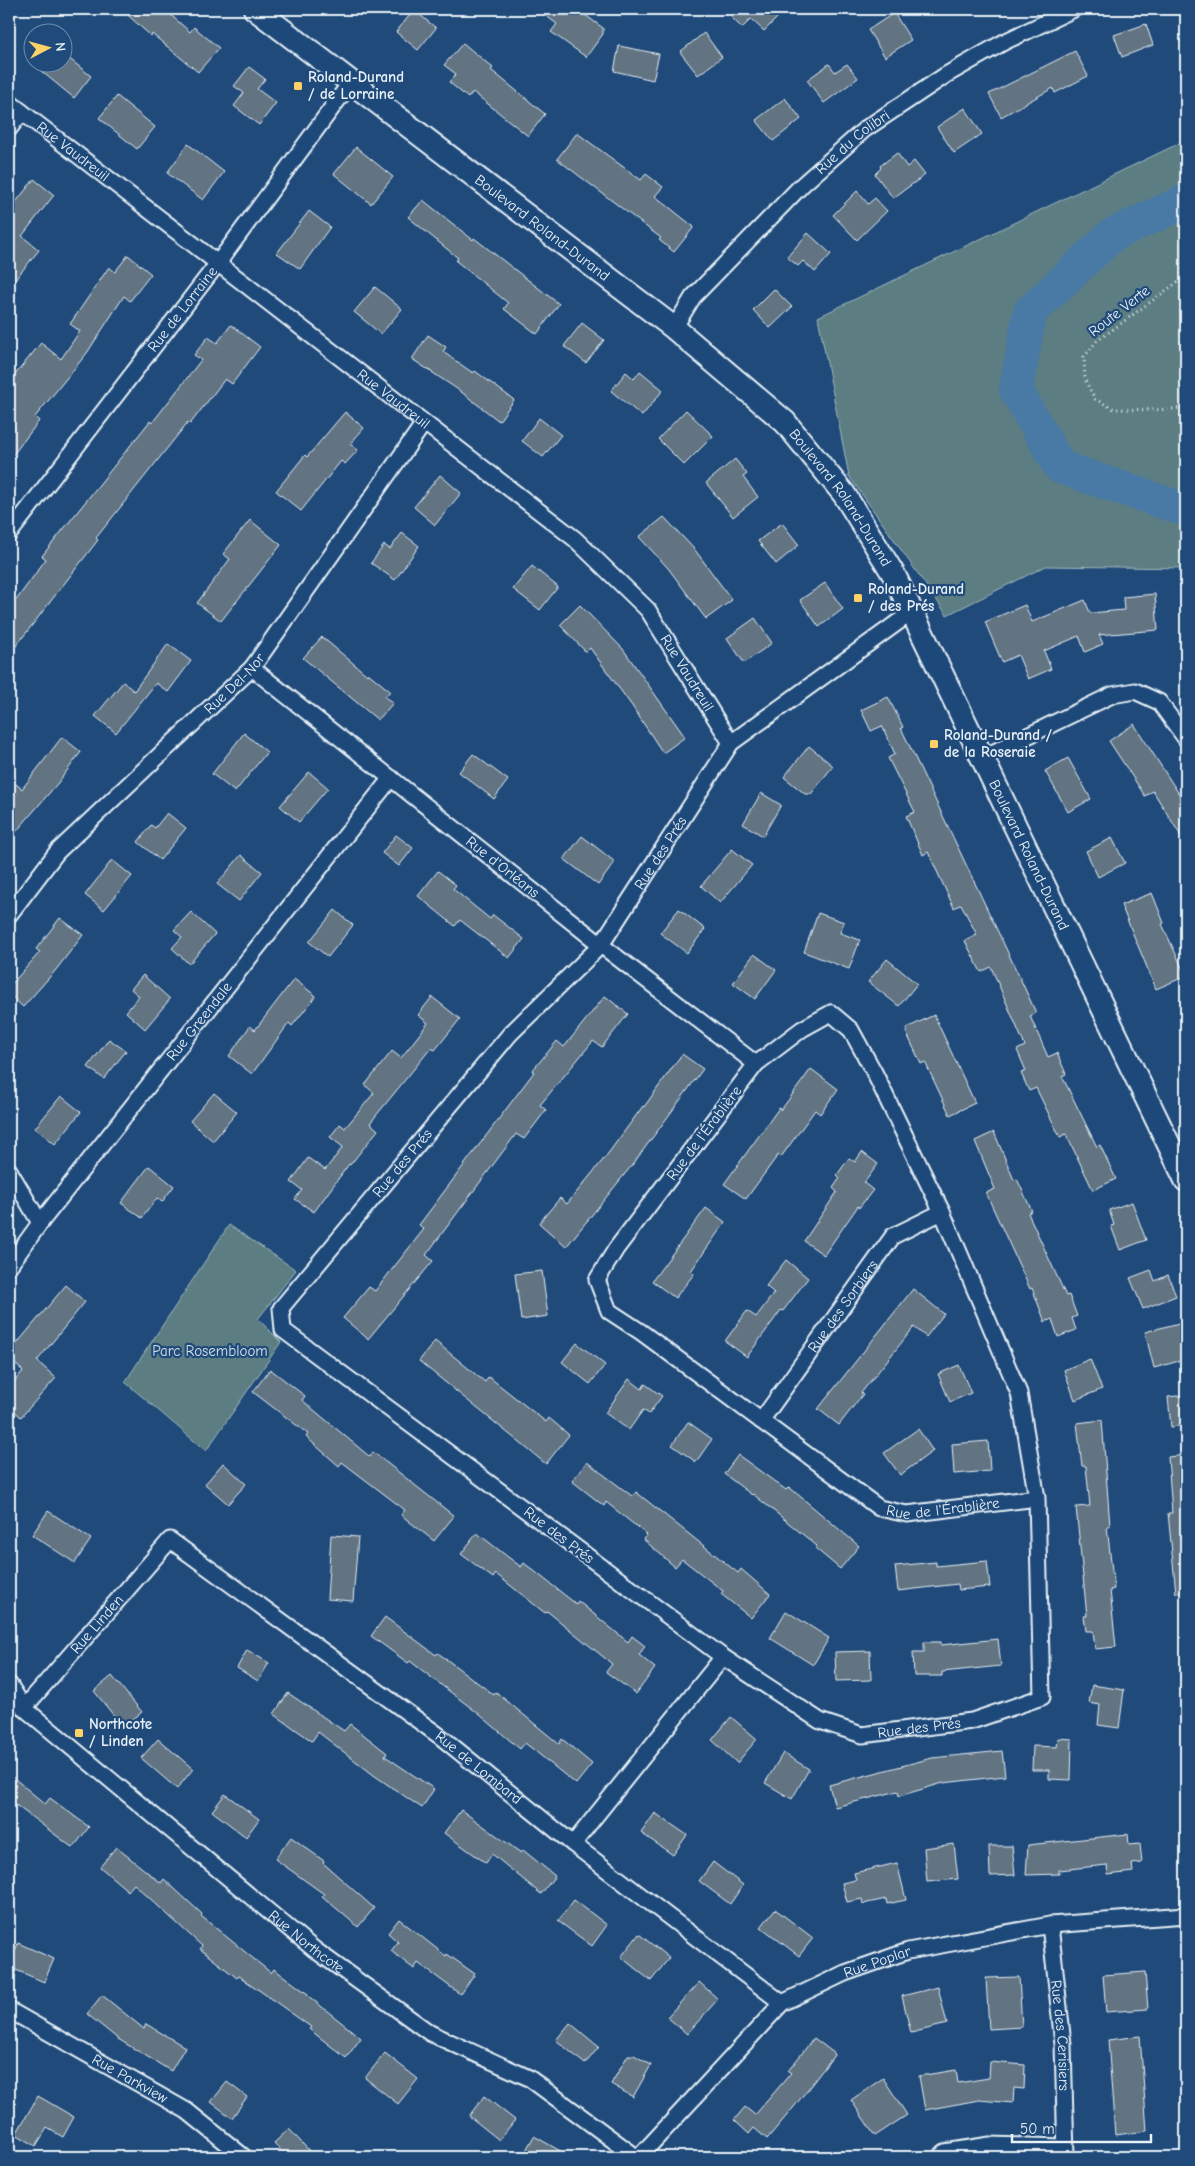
<svg xmlns="http://www.w3.org/2000/svg" width="1195" height="2166" font-family="'Comic Neue',sans-serif">
<rect width="100%" height="100%" fill="#1f4a7a"/>
<filter id="ink" filterUnits="userSpaceOnUse"><feTurbulence type="fractalNoise" baseFrequency=".02" numOctaves="2"/><feDisplacementMap in="SourceGraphic" scale="10" xChannelSelector="R" yChannelSelector="G"/><feConvolveMatrix kernelMatrix="1 2 1 2 8 2 1 2 1" color-interpolation-filters="sRGB"/></filter>
<g filter="url(#ink)">
<g fill="#5b7e82" stroke="#a2b8bd">
<path d="M1186,140v428l-140,-2 -99,49 -98,-139 -31,-159z"/>
<path d="M229,1225l67,45 -38,49 23,23 -75,109 -81,-69z"/>
</g>
<g fill="none" stroke-linecap="round" stroke-linejoin="round">
<path stroke="#4879a5" stroke-width="34" d="M1186,201l-74,34 -82,77 -14,78 44,77 126,43"/>
</g>
<g fill="#627382" stroke="#e8f1f8">
<path d="M121,9h43l26,23 4,-5 25,21 -21,24 -46,-38 -1,2z"/>
<path d="M537,9h40l26,19v6l-17,23 -35,-25 6,-8z"/>
<path d="M741,9h45l-22,22 -13,-12 -9,9 -10,-10z"/>
<path d="M414,10l22,18 -18,22 -22,-18z"/>
<path d="M894,13l17,27 -26,17 -17,-27z"/>
<path d="M1146,24l7,21 -31,12 -8,-22z"/>
<path d="M704,33l18,24 -24,18 -18,-23z"/>
<path d="M463,43l30,25 -2,2 54,44 -17,22 -55,-44 -5,6 -19,-16 7,-8 -12,-9z"/>
<path d="M619,46l40,8 -6,26 -39,-9z"/>
<path d="M1075,51l13,25 -33,17 -2,-5 -52,29 -12,-23z"/>
<path d="M62,53l29,23 -17,22 -44,-36h32z"/>
<path d="M829,64l6,8 12,-8 11,14 -34,25 -17,-23z"/>
<path d="M249,67l16,12 -8,10 19,14 -17,22 -25,-19 10,-13 -10,-7z"/>
<path d="M117,96l38,31 -18,22 -38,-31z"/>
<path d="M785,98l16,21 -28,22 -17,-21z"/>
<path d="M965,108l17,26 -28,19 -17,-26z"/>
<path d="M577,133l64,47 5,-6 17,13 -8,9 39,31 -20,25 -15,-12 2,-2 -104,-79z"/>
<path d="M188,144l36,28 -21,28 -36,-27z"/>
<path d="M356,147l37,30 -22,27 -37,-30z"/>
<path d="M897,153l10,14 7,-6 11,14 -32,23 -18,-24 6,-6 -1,-2z"/>
<path d="M34,179l20,16 -32,41 17,14 -30,37v-76z"/>
<path d="M857,191l11,13 7,-6 12,13 -30,29 -24,-25z"/>
<path d="M423,200l50,40 1,-2 85,66 -22,30 -33,-25 4,-6 -52,-42 2,-3 -50,-41z"/>
<path d="M309,211l21,16 -30,42 -23,-16z"/>
<path d="M808,233l23,21 -16,18 -12,-11 -5,5 -11,-9z"/>
<path d="M128,255l23,19 -21,27 -6,-5 -37,57 -52,64 4,4 -30,39v-78l32,-39 20,16 19,-28 -10,-7 39,-57 6,5z"/>
<path d="M375,287l27,22 -21,25 -27,-22z"/>
<path d="M774,289l18,18 -22,21 -17,-18z"/>
<path d="M582,323l22,17 -18,23 -22,-17z"/>
<path d="M231,325l29,22 -28,37 -7,-5 -35,45 -2,-2 -92,116 2,2 -89,115v-45l37,-51 -4,-3 108,-135 2,2 49,-63 -7,-5 14,-18 9,6z"/>
<path d="M428,335l18,12 -3,5 30,21 2,-2 39,29 -15,21 -39,-30 -48,-32z"/>
<path d="M640,371l23,19 -21,26 -31,-25 15,-19 8,7z"/>
<path d="M686,410l27,26 -29,29 -26,-26z"/>
<path d="M345,412l19,16 -14,16 8,6 -13,14 -4,-3 -40,50 -25,-20 29,-36 2,2z"/>
<path d="M539,418l22,17 -18,22 -21,-16z"/>
<path d="M735,459l12,15 -4,3 15,20 -25,20 -27,-34z"/>
<path d="M440,475l21,18 -26,32 -21,-18z"/>
<path d="M664,517l31,33 37,50 -26,19 -38,-51 -29,-31z"/>
<path d="M250,520l31,25 -60,76 -24,-18 33,-44 -7,-5z"/>
<path d="M782,523l17,22 -23,19 -18,-23z"/>
<path d="M402,533l17,13 -24,34 -24,-17 13,-18 6,4z"/>
<path d="M532,566l26,21 -18,23 -27,-21z"/>
<path d="M825,583l18,26 -24,18 -19,-27z"/>
<path d="M1155,594l3,36 -59,5 4,9 -18,8 -6,-16 -35,15 7,18 -23,10 -10,-24 -16,7 -17,-40 40,-17 7,17 53,-22 5,13 34,-3 -1,-13z"/>
<path d="M580,605l43,44 62,88 -22,16 -31,-47 -42,-58 -4,4 -26,-27z"/>
<path d="M755,618l17,25 -28,20 -17,-25z"/>
<path d="M322,637l45,38 1,-2 22,18 -5,6 8,6 -15,17 -75,-62z"/>
<path d="M168,644l23,17 -23,31 -12,-9 -40,50 -21,-17 28,-34 11,9z"/>
<path d="M888,697l15,30 -2,1 119,250 16,35 -6,3 18,41 9,-4 9,21 -4,2 35,71 3,-2 16,34 -23,11 -27,-56 -6,3 -24,-49 -7,3 -8,-18 5,-2 -9,-21 8,-4 -34,-79 -10,5 -16,-31 12,-6 -16,-31 -7,4 -26,-56 -5,3 -17,-39 9,-4 -27,-54 7,-4 -13,-28 -11,5 -10,-21z"/>
<path d="M1134,724l47,73 5,-4v51l-33,-53 -8,5 -36,-55z"/>
<path d="M244,733l23,19 -32,40 -23,-18z"/>
<path d="M62,737l19,15 -24,32 -48,56v-48l7,-8 6,5z"/>
<path d="M809,746l24,20 -22,28h-6l-21,-17z"/>
<path d="M473,754l35,26 -14,19 -35,-27z"/>
<path d="M1068,758l23,41 -23,13 -23,-41z"/>
<path d="M309,772l19,16 -29,34 -19,-16z"/>
<path d="M761,793l20,12 -18,31 -20,-12z"/>
<path d="M167,813l19,15 -26,32 -22,-18 13,-17 4,3z"/>
<path d="M396,835l17,13 -14,18 -17,-13z"/>
<path d="M582,836l33,26 -17,23 -34,-26z"/>
<path d="M1112,838l13,25 -27,14 -12,-26z"/>
<path d="M732,849l20,16 -32,38 -19,-17z"/>
<path d="M241,855l21,17 -23,29 -22,-17z"/>
<path d="M112,860l20,16 -28,34 -19,-15z"/>
<path d="M438,871l18,14 -3,4 37,30 3,-4 31,24 -15,19 -49,-38 -5,6 -37,-30z"/>
<path d="M1152,893l12,30 -2,1 24,52 -30,13 -35,-84z"/>
<path d="M679,909l26,20 -18,24 -27,-20z"/>
<path d="M335,910l18,15 -25,32 -19,-15z"/>
<path d="M191,912l24,22 -26,30 -17,-16 10,-11 -8,-7z"/>
<path d="M818,913l26,9 -4,11 20,7 -11,29 -45,-17z"/>
<path d="M60,918l23,17 -28,36 -32,36 -14,-13v-7l31,-35 -4,-3z"/>
<path d="M754,954l22,16 -21,29 -22,-16z"/>
<path d="M887,959l30,25 -18,22 -31,-24z"/>
<path d="M143,975l27,24 -25,30 -19,-17 13,-16 -8,-7z"/>
<path d="M294,979l22,17 -24,30 -3,-3 -37,51 -23,-18 21,-30 5,4z"/>
<path d="M605,996l23,18 -26,33 -9,-6 -53,64 6,5 -22,29 -8,-5 -90,121 7,6 -65,78 -25,-21 26,-31 6,4 49,-62 -5,-4 115,-153 -2,-1 25,-30 7,6z"/>
<path d="M432,997l28,22 -25,31 -4,-2 -61,75 8,7 -28,35 -1,-1 -35,48 -19,-13 7,-9 -11,-8 17,-24 17,12 18,-23 -13,-10 10,-13 5,4 29,-35 -9,-8 27,-34 9,7 27,-35 -10,-8z"/>
<path d="M934,1015l41,88 -25,12 -25,-53 -4,2 -14,-30v-6z"/>
<path d="M109,1039l17,12 -22,28 -16,-12z"/>
<path d="M682,1054l21,15 -70,95 -67,83 -27,-24 21,-25 7,6 40,-49 36,-49 1,1z"/>
<path d="M811,1069l27,20 -18,25 -5,-4 -34,47 -3,-2 -32,44 -22,-15 55,-76 2,2z"/>
<path d="M214,1093l23,19 -24,29 -23,-20z"/>
<path d="M61,1096l20,16 -26,32 -20,-16z"/>
<path d="M994,1132l20,48 3,-1 15,32 -4,2 38,83 3,-1 8,21 -5,2 4,12 -18,7 -6,-18 -7,3 -13,-34 -2,1 -44,-96 9,-4 -20,-48z"/>
<path d="M862,1152l16,12 -14,19 9,7 -14,18 -1,-2 -34,49 -20,-14 33,-49 -4,-4 7,-10 -3,-3 12,-17 6,4z"/>
<path d="M149,1166l25,20 -12,16 -5,-4 -15,20 -21,-15z"/>
<path d="M1132,1202l14,38 -26,10 -9,-24 3,-1 -5,-15z"/>
<path d="M706,1208l19,14 -34,49 3,3 -19,24 -23,-17z"/>
<path d="M786,1260l22,18 -25,33 -2,-1 -34,47 -22,-16 22,-30 9,6 18,-24 -8,-7z"/>
<path d="M1151,1270l4,11 13,-6 8,21 -33,13 -13,-31z"/>
<path d="M542,1271l6,45 -27,4 -6,-46z"/>
<path d="M66,1285l19,17 -48,59 19,17 -35,39 -12,-11v-18l14,-17 -14,-13v-5z"/>
<path d="M913,1289l31,25 -18,23 -12,-10 -53,66 2,1 -24,31 -21,-16z"/>
<path d="M1179,1323l7,36 -32,9 -9,-36z"/>
<path d="M435,1341l50,41 4,-5 57,45 3,-4 20,17 -23,29 -127,-103z"/>
<path d="M577,1343l28,22 -15,19 -28,-22z"/>
<path d="M1090,1359l12,30 -27,11 -11,-30z"/>
<path d="M959,1365l12,28 -21,9 -12,-28z"/>
<path d="M270,1369l35,27 -3,4 68,57 3,-5 81,64 -20,25 -33,-26 4,-5 -63,-48 -3,4 -33,-29 2,-3 -55,-42z"/>
<path d="M629,1379l13,10 3,-5 17,12 -13,18 -6,-4 -14,20 -24,-17z"/>
<path d="M1186,1395v30l-15,2 -3,-30z"/>
<path d="M1102,1420l8,106h-3l7,63 -4,1 6,57 -21,2 -2,-18h-7l-2,-15h3l-11,-109 14,-1 -4,-40h-4l-5,-43z"/>
<path d="M688,1422l24,17 -16,23 -24,-17z"/>
<path d="M918,1429l15,22 -33,24 -16,-22z"/>
<path d="M988,1441l2,30 -36,3 -2,-30z"/>
<path d="M738,1455l48,35 3,-3 70,59 -19,23 -25,-21 2,-2 -64,-52 -1,1 -28,-21z"/>
<path d="M1186,1455v137l-10,1 -8,-80h4l-4,-56z"/>
<path d="M587,1462l45,34 4,-4 102,81 3,-4 29,25 -19,24 -30,-24 2,-3 -41,-32 -7,8 -32,-28 4,-4 -41,-33 -2,4 -32,-25z"/>
<path d="M223,1463l23,21 -18,20 -23,-20z"/>
<path d="M48,1511l43,28 -16,24 -43,-28z"/>
<path d="M477,1533l44,34 3,-4 52,41 2,-3 50,41 4,-6 13,10 -6,9 16,13 -19,26 -30,-22 6,-8 -65,-53 -2,2 -49,-39 -3,4 -32,-24z"/>
<path d="M331,1535l27,2 -5,64 -26,-2z"/>
<path d="M987,1561l3,26 -31,3 -1,-6 -60,7 -3,-25 41,-4v4z"/>
<path d="M786,1611l43,27 -16,27 -43,-27z"/>
<path d="M385,1617l51,38 2,-2 56,42 2,-3 63,52 3,-5 30,25 -16,20 -51,-41 -5,6 -41,-35 -69,-53 -2,2 -37,-27z"/>
<path d="M998,1639l3,27 -59,6v4h-28l-1,-24h11v-10h17v3z"/>
<path d="M247,1650l22,13 -11,18 -21,-13z"/>
<path d="M870,1651l1,29 -35,1 -1,-29z"/>
<path d="M112,1676l30,36 -19,15 -29,-36z"/>
<path d="M1092,1685l32,5 -5,38 -21,-3 2,-20 -11,-2z"/>
<path d="M288,1693l56,38 6,-7 37,29 -2,3 49,33 -12,19 -47,-32 -57,-44 -6,9 -38,-27z"/>
<path d="M731,1717l26,22 -20,24 -25,-23z"/>
<path d="M1058,1738l14,1 -1,41 -22,-1v-9h-17l1,-24 24,1z"/>
<path d="M158,1739l35,30 -16,20 -36,-31z"/>
<path d="M1002,1751l3,25 -62,7 -44,13 -1,-5 -63,16 -6,-22 103,-27z"/>
<path d="M783,1753l26,16 -17,30 -27,-16z"/>
<path d="M9,1774l36,30 5,-6 39,29 -16,21 -64,-48z"/>
<path d="M225,1794l34,25 -13,18 -34,-26z"/>
<path d="M461,1810l60,43 2,-3 32,26 -14,18 -49,-40 -6,9 -42,-30z"/>
<path d="M655,1813l32,22 -14,20 -32,-22z"/>
<path d="M1128,1834l1,11 11,-1 2,19 -10,1 1,8 -25,3 -1,-10 -48,5v4l-33,1 2,-30z"/>
<path d="M291,1837l33,24 -1,2 51,45 -16,19 -36,-31 2,-2 -49,-35z"/>
<path d="M954,1844l4,35 -31,3 -3,-34z"/>
<path d="M989,1846h23l3,29 -25,1z"/>
<path d="M116,1847l45,36 3,-4 38,35 -1,2 70,57 3,-4 34,25 -1,1 54,43 -15,20 -37,-29 2,-2 -72,-51 -2,2 -37,-29 2,-3 -68,-62 -6,7 -28,-24z"/>
<path d="M713,1862l30,23 -13,19 -31,-23z"/>
<path d="M897,1863l9,37 -19,4 -1,-5 -23,5 -1,-5 -15,3 -5,-19 14,-3 -2,-7z"/>
<path d="M574,1900l33,25 -15,21 -34,-25z"/>
<path d="M775,1909l38,29 -14,18 -38,-29z"/>
<path d="M399,1919l47,37 1,-2 28,20 -15,20 -42,-31 -4,6 -23,-18 7,-9 -10,-9z"/>
<path d="M639,1934l30,24 -18,23 -30,-24z"/>
<path d="M18,1943l36,16 -10,23 -35,-15z"/>
<path d="M1145,1972l3,37 -42,3 -3,-37z"/>
<path d="M1019,1977l3,50 -33,2 -3,-51z"/>
<path d="M699,1982l19,17 -31,35 -20,-17z"/>
<path d="M938,1987l9,37 -36,9 -9,-37z"/>
<path d="M102,1995l42,34 2,-5 39,23 -14,24 -53,-32 -31,-25z"/>
<path d="M570,2023l29,24 -14,17 -29,-24z"/>
<path d="M1140,2036l7,95 -32,4 -7,-95z"/>
<path d="M814,2038l21,16 -41,53 -27,32 -13,-11 -5,6 -15,-14 11,-13 10,8 36,-42 -3,-2z"/>
<path d="M385,2053l33,26 -20,25 -33,-26z"/>
<path d="M628,2055h6l17,10 -18,32 -22,-13z"/>
<path d="M990,2062l35,3 -1,24 -10,-1 -1,15 -34,-3 -54,10 -6,-34 37,-6 2,13 31,-5z"/>
<path d="M883,2078l24,37 -32,21 -24,-36z"/>
<path d="M227,2082l20,15 -15,21 -21,-16z"/>
<path d="M38,2096l36,21 -11,20 -16,-9 -11,18 -20,-12z"/>
<path d="M484,2096l31,24 -16,20 -30,-24z"/>
<path d="M289,2129l26,28h-28l-13,-14z"/>
<path d="M534,2136l37,21h-49z"/>
</g>
<g fill="none" stroke-linecap="round" stroke-linejoin="round">
<defs>
<g id="street">
<path id="s1" d="M9,102l566,437 73,71 83,133"/>
<path d="M9,129l13,-17"/>
<path id="s2" d="M674,328l19,-31 109,-112 63,-56 81,-54 58,-33 70,-33"/>
<path id="s3" d="M9,534l209,-271 133,-181"/>
<path id="s4" d="M252,668l349,277 155,119"/>
<path d="M982,758l130,-63 23,-4 24,11 27,37"/>
<path id="s5" d="M9,915l48,-63 195,-184 172,-245"/>
<path d="M9,1170l31,53"/>
<path id="s6" d="M9,1266l31,-43 351,-445"/>
<path id="s7" d="M761,1421l132,-185 49,-24"/>
<path id="s8" d="M723,1657l97,64 42,14 110,-14 70,-24 -5,-199 -18,-105 -77,-181 -68,-140 -23,-42 -20,-17 -29,16 -46,35 -140,185 -19,31 12,31 32,21 238,176 28,6 130,-16"/>
<path id="s9" d="M9,1684l15,24 291,242 115,83 99,45 107,79"/>
<path id="s10" d="M24,1708l146,-168 271,197 132,107 209,159"/>
<path id="s11" d="M573,1844l150,-187 -440,-327 -2,-22 229,-274 91,-89 130,-202 181,-131"/>
<path id="s12" d="M1050,1925l13,119 3,113"/>
<path id="s13" d="M9,2010l178,101 57,46"/>
<path id="s14" d="M639,2157l143,-154 63,-30 63,-22 142,-26 136,-10"/>
<path d="M940,2157l5,-5 45,-7 75,2"/>
</g>
<g id="secondary">
<path id="s15" d="M255,9l419,319 111,94 59,72 50,81 292,605"/>
</g>
</defs>
<use href="#street" stroke="#e8f1f8" stroke-width="19"/>
<use href="#secondary" stroke="#e8f1f8" stroke-width="26"/>
<path stroke="#e8f1f8" stroke-width="3" stroke-dasharray="1 4" stroke-linecap="butt" d="M1186,276l-89,65 -13,16 1,23 10,19 19,10 41,1 31,-2"/>
<use href="#street" stroke="#1f4a7a" stroke-width="15"/>
<use href="#secondary" stroke="#1f4a7a" stroke-width="22"/>
</g>
</g>
<g fill="#ffd166" stroke="#1f4a7a" stroke-width="2">
<rect x="293" y="81" width="10" height="10" rx="2.5"/>
<rect x="853" y="593" width="10" height="10" rx="2.5"/>
<rect x="929" y="739" width="10" height="10" rx="2.5"/>
<rect x="74" y="1728" width="10" height="10" rx="2.5"/>
</g>
<g text-anchor="middle" stroke-width="4.5" stroke-linejoin="round" paint-order="stroke">
<g font-size="15" font-weight="bold" fill="#e8f1f8" stroke="#1f4a7a" text-anchor="start">
<text x="308" y="82">Roland-Durand<tspan x="308" dy="17">/ de Lorraine</tspan></text>
<text x="868" y="594">Roland-Durand<tspan x="868" dy="17">/ des Prés</tspan></text>
<text x="944" y="740">Roland-Durand /<tspan x="944" dy="17">de la Roseraie</tspan></text>
<text x="89" y="1729">Northcote<tspan x="89" dy="17">/ Linden</tspan></text>
</g>
<g font-size="15" fill="#e8f1f8" stroke="#1f4a7a">
<text dy="5" stroke="none"><textPath href="#s2" startOffset="259">Rue du Colibri</textPath></text>
<text dy="5" stroke="none"><textPath href="#s1" startOffset="81">Rue Vaudreuil</textPath></text>
<text dy="5" stroke="none"><textPath href="#s15" startOffset="361">Boulevard Roland-Durand</textPath></text>
<text dy="5" stroke="none"><textPath href="#s3" startOffset="284">Rue de Lorraine</textPath></text>
<text transform="translate(1119 311) rotate(-38)" y="5">Route Verte</text>
<text dy="5" stroke="none"><textPath href="#s1" startOffset="486">Rue Vaudreuil</textPath></text>
<text dy="5" stroke="none"><textPath href="#s15" startOffset="766">Boulevard Roland-Durand</textPath></text>
<text dy="5" stroke="none"><textPath href="#s1" startOffset="891">Rue Vaudreuil</textPath></text>
<text dy="5" stroke="none"><textPath href="#s5" startOffset="324">Rue Del-Nor</textPath></text>
<text dy="5" stroke="none"><textPath href="#s11" startOffset="1404">Rue des Prés</textPath></text>
<text dy="5" stroke="none"><textPath href="#s15" startOffset="1171">Boulevard Roland-Durand</textPath></text>
<text dy="5" stroke="none"><textPath href="#s4" startOffset="320">Rue d'Orléans</textPath></text>
<text dy="5" stroke="none"><textPath href="#s6" startOffset="310">Rue Greendale</textPath></text>
<text transform="translate(704 1133) rotate(-53)" y="5">Rue de l'Érablière</text>
<text dy="5" stroke="none"><textPath href="#s11" startOffset="999">Rue des Prés</textPath></text>
<text dy="5" stroke="none"><textPath href="#s7" startOffset="141">Rue des Sorbiers</textPath></text>
<text dy="5" stroke="none"><textPath href="#s8" startOffset="1869">Rue de l'Érablière</textPath></text>
<text transform="translate(559 1535) rotate(37)" y="5">Rue des Prés</text>
<text dy="5" stroke="none"><textPath href="#s10" startOffset="111">Rue Linden</textPath></text>
<text dy="5" stroke="none"><textPath href="#s8" startOffset="218">Rue des Prés</textPath></text>
<text dy="5" stroke="none"><textPath href="#s10" startOffset="606">Rue de Lombard</textPath></text>
<text dy="5" stroke="none"><textPath href="#s9" startOffset="395">Rue Northcote</textPath></text>
<text dy="5" stroke="none"><textPath href="#s14" startOffset="314">Rue Poplar</textPath></text>
<text dy="5" stroke="none"><textPath href="#s12" startOffset="111">Rue des Cerisiers</textPath></text>
<text dy="5" stroke="none"><textPath href="#s13" startOffset="139">Rue Parkview</textPath></text>
</g>
<g font-size="15" fill="#d3e0e6" stroke="#1f4a7a">
<text x="210" y="1356">Parc Rosembloom</text>
</g>
</g>
<rect width="1195" height="2166" fill="none" stroke="#1f4a7a" stroke-width="30"/>
<rect x="15" y="15" width="1165" height="2136" fill="none" stroke="#e8f1f8" stroke-width="2" filter="url(#ink)"/>
<g transform="translate(48 48) rotate(84)"><circle r="24" fill="#1f4a7a" stroke="#6f8dac"/>
<path d="M0-4L9 19L0 12L-9 19Z" fill="#ffd166"/>
<text y="-8" font-size="14" font-weight="bold" text-anchor="middle" fill="#e8f1f8">N</text>
</g>
<path d="M1012 2134v8h139v-8" fill="none" stroke="#e8f1f8" stroke-width="2.5"/>
<text x="1020" y="2134" font-size="15" fill="#e8f1f8" stroke="#1f4a7a" stroke-width="4" paint-order="stroke">50 m</text>
</svg>
